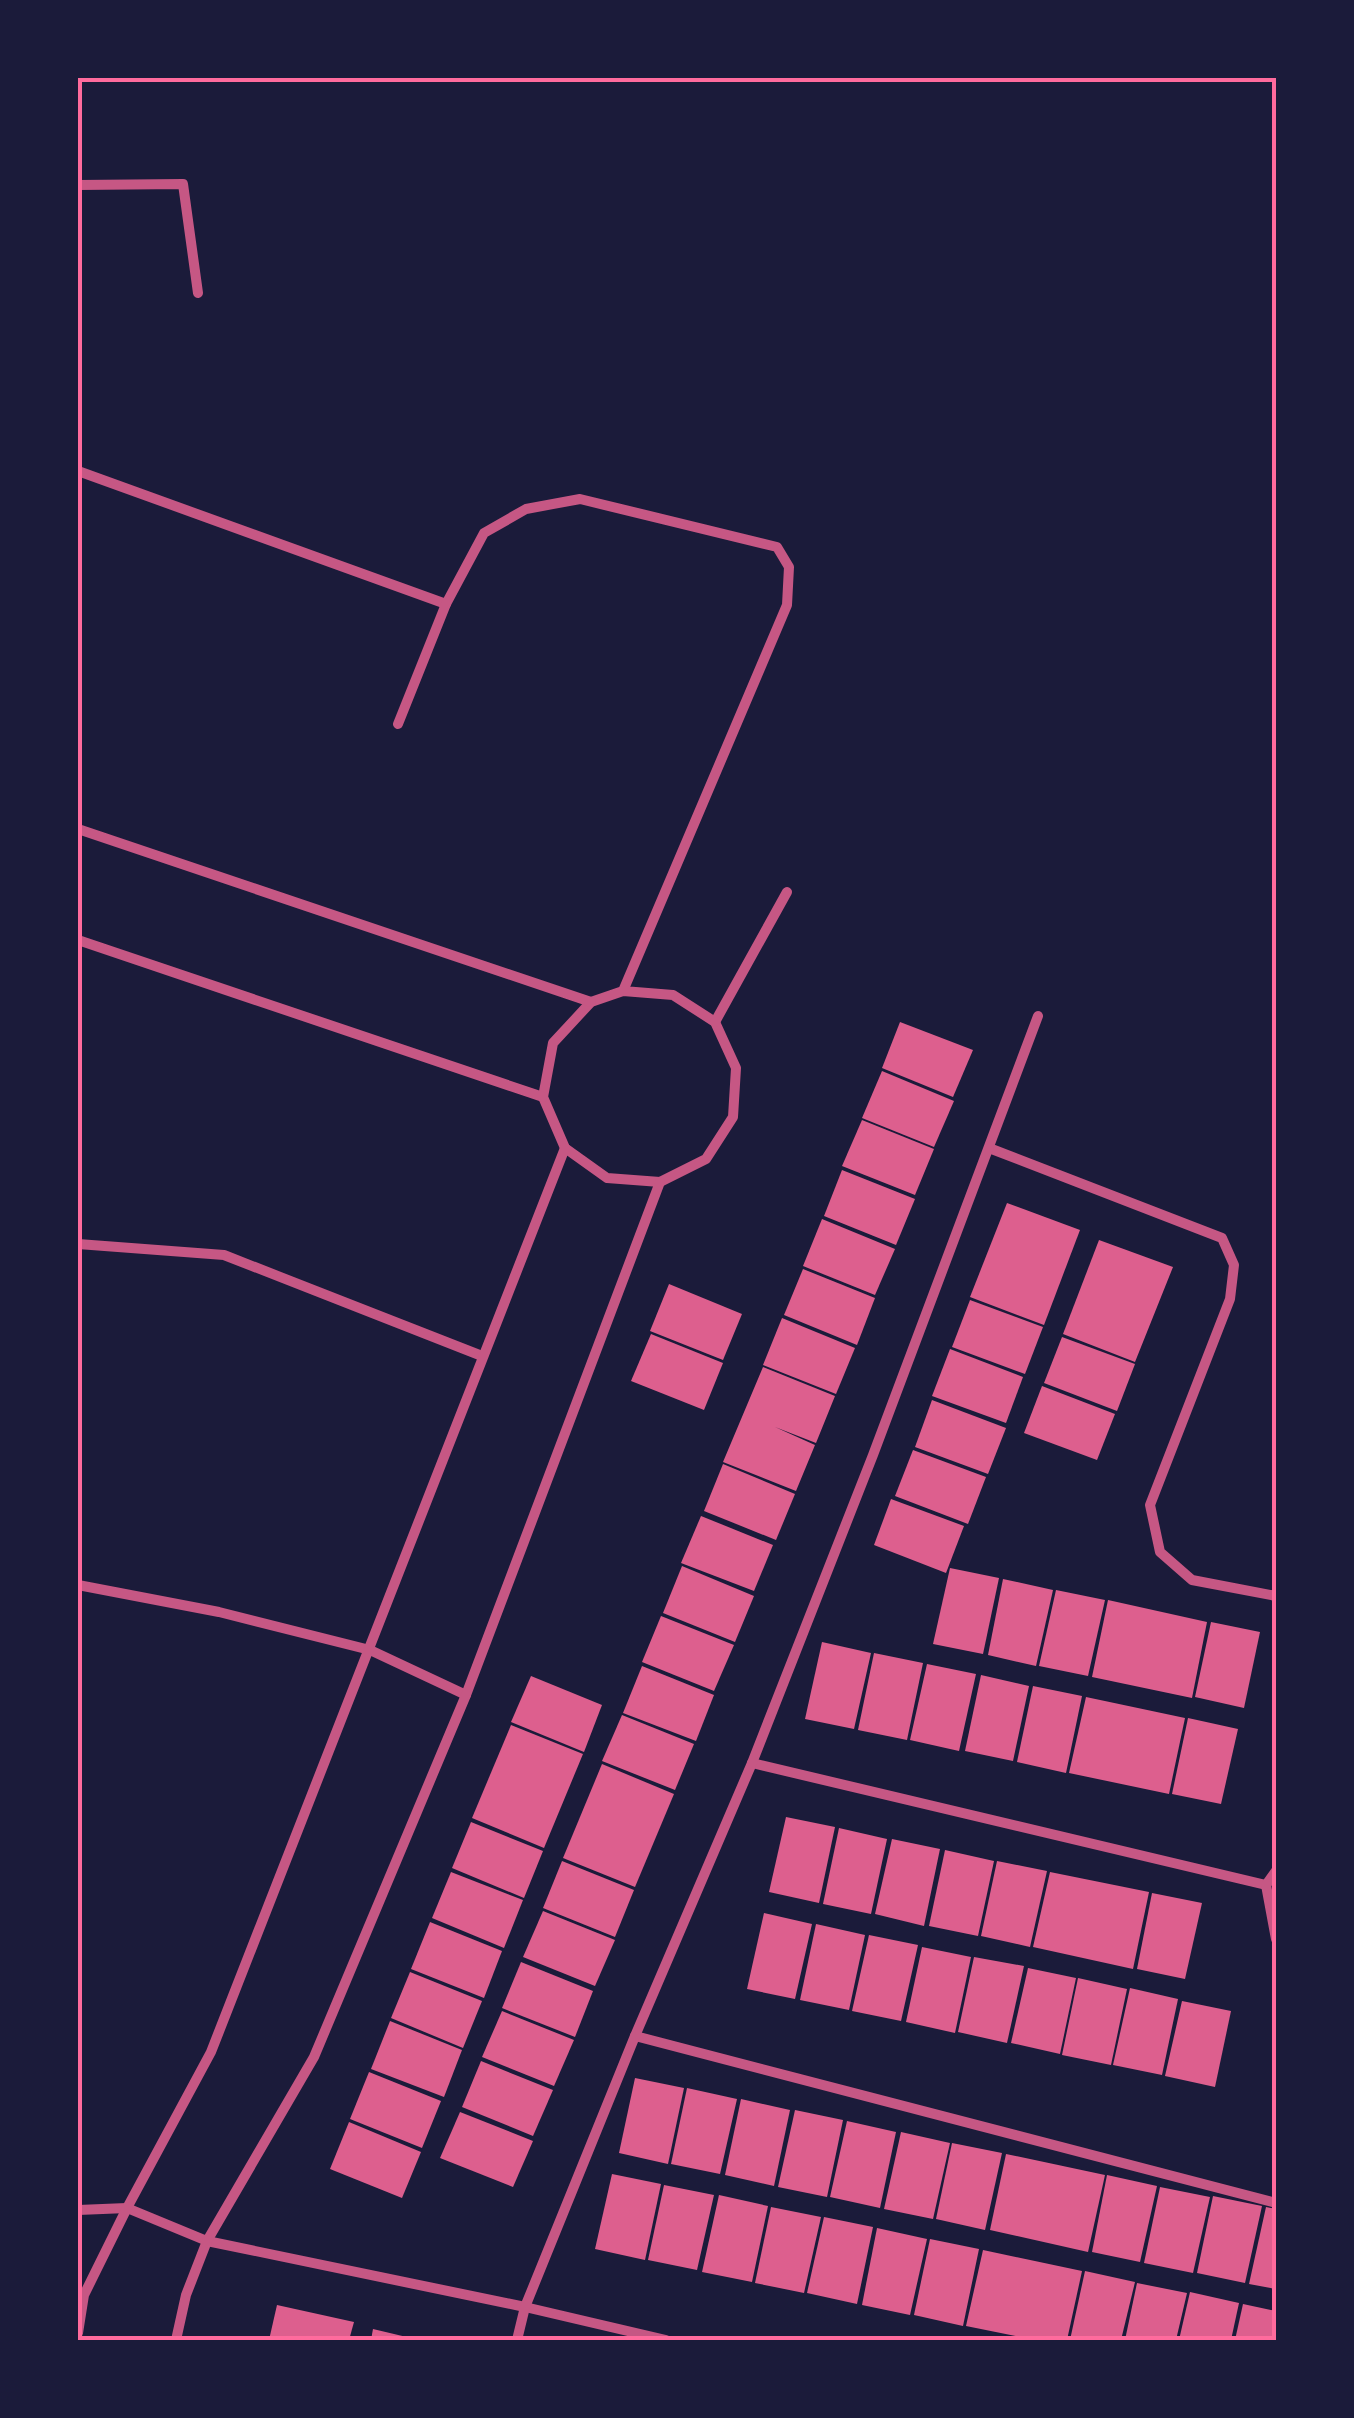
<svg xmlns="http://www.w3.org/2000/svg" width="1354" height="2418" font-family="'Fira Sans',sans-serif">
<rect width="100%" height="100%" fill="#1b1b3a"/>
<g fill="#dd5f8e">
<path d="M900,1022l73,28 -20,47 -71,-29z"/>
<path d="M882,1071l72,30 -20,46 -72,-29z"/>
<path d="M862,1120l72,29 -19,46 -73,-29z"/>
<path d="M842,1170l73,29 -19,46 -72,-29z"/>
<path d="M1007,1203l73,27 -36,95 -74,-28z"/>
<path d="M822,1219l73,30 -20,46 -72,-29z"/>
<path d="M1099,1240l74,27 -38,95 -72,-28z"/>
<path d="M803,1269l72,29 -18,47 -73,-30z"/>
<path d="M669,1284l73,30 -19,46 -73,-29z"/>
<path d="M970,1300l73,27 -18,47 -73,-27z"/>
<path d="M782,1318l73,30 -19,46 -73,-29z"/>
<path d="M651,1334l72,29 -19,47 -73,-29z"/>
<path d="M1062,1337l73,27 -18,47 -73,-28z"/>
<path d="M950,1349l73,28 -17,46 -74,-27z"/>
<path d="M763,1367l72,29 -19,47 -41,-16 40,18 -19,46 -73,-29z"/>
<path d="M1042,1386l73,28 -18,46 -73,-27z"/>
<path d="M932,1400l74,28 -18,46 -73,-27z"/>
<path d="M913,1450l73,27 -18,47 -73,-28z"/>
<path d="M723,1464l72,30 -19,46 -72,-29z"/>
<path d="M891,1499l73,27 -18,47 -72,-28z"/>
<path d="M701,1516l72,29 -19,46 -73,-28z"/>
<path d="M682,1566l72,30 -19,46 -72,-29z"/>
<path d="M950,1568l49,10 -16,76 -50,-10z"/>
<path d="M1003,1579l50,11 -17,76 -48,-11z"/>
<path d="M1056,1590l49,10 -17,76 -49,-10z"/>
<path d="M1108,1600l99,22 -15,76 -100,-21z"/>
<path d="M661,1616l73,29 -20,46 -72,-29z"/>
<path d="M1211,1622l49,10 -16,76 -49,-11z"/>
<path d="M822,1642l49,11 -17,76 -49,-10z"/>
<path d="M874,1653l49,10 -16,77 -49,-10z"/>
<path d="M927,1664l49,10 -17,77 -49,-11z"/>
<path d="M642,1666l72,29 -18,46 -73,-28z"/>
<path d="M981,1675l48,11 -16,75 -48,-10z"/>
<path d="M531,1676l71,29 -18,47 -73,-30z"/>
<path d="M1033,1686l49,10 -16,77 -49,-11z"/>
<path d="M1086,1697l99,21 -16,76 -100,-21z"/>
<path d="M622,1715l72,29 -19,46 -73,-29z"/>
<path d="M1188,1718l50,11 -17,75 -49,-10z"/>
<path d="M511,1725l72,29 -39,94 -72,-30z"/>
<path d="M602,1764l72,30 -39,93 -72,-29z"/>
<path d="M786,1817l49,10 -16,76 -50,-11z"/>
<path d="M471,1822l72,29 -19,47 -72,-30z"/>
<path d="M839,1828l48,11 -16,75 -48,-10z"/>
<path d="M892,1839l48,10 -16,77 -49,-12z"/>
<path d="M945,1850l49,11 -16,75 -49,-10z"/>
<path d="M562,1861l72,29 -19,47 -72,-29z"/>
<path d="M997,1861l50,10 -17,76 -49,-11z"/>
<path d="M451,1872l72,28 -19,48 -72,-30z"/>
<path d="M1050,1872l99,20 -16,77 -100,-22z"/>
<path d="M1152,1893l50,10 -17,76 -48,-10z"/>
<path d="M543,1911l72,29 -20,46 -72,-29z"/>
<path d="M764,1913l48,11 -17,75 -48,-10z"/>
<path d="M430,1922l72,29 -18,47 -73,-29z"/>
<path d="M816,1924l49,11 -16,75 -49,-10z"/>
<path d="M869,1935l49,10 -17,76 -49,-10z"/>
<path d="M922,1947l49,10 -16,76 -49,-11z"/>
<path d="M974,1957l50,9 -17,77 -49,-11z"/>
<path d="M521,1962l72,29 -18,46 -73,-29z"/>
<path d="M1028,1968l48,10 -16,76 -49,-11z"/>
<path d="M410,1972l72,29 -19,47 -72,-30z"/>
<path d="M1078,1978l49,11 -16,76 -49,-10z"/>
<path d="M1130,1988l48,11 -16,76 -49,-10z"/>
<path d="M1182,2001l49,10 -16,76 -50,-11z"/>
<path d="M502,2011l72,29 -20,46 -72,-29z"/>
<path d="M390,2021l72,29 -18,47 -73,-28z"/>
<path d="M481,2061l72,29 -20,46 -71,-29z"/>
<path d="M369,2072l72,29 -19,47 -72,-29z"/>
<path d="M635,2078l49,10 -16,76 -49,-11z"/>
<path d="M687,2088l50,11 -17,75 -49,-10z"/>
<path d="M741,2099l49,11 -16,76 -49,-11z"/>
<path d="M795,2110l48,10 -16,77 -49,-10z"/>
<path d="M460,2112l73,29 -20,46 -73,-29z"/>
<path d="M847,2121l49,11 -16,76 -50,-11z"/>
<path d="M349,2122l72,30 -19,46 -72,-29z"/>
<path d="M901,2132l49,11 -17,76 -49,-10z"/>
<path d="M952,2143l50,10 -17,77 -49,-11z"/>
<path d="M1006,2154l99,21 -17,77 -98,-22z"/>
<path d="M612,2174l49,10 -16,76 -50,-11z"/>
<path d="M1107,2175l50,11 -17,76 -48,-10z"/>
<path d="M664,2185l50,10 -17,75 -49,-10z"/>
<path d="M1160,2187l50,10 -17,76 -49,-10z"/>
<path d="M719,2195l49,11 -16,76 -50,-10z"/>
<path d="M1213,2196l49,10 -17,77 -48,-10z"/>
<path d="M771,2207l50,10 -17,76 -49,-10z"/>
<path d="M1266,2207l10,2v80l-27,-5z"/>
<path d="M824,2217l49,10 -16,77 -50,-11z"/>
<path d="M877,2228l50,11 -17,76 -48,-10z"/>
<path d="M930,2239l49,10 -16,77 -49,-11z"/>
<path d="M983,2250l99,21 -15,69h-32l-69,-14z"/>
<path d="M1085,2271l50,11 -14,58h-51z"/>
<path d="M1137,2283l50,10 -11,47h-51z"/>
<path d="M1190,2292l49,11 -8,37h-52z"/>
<path d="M1243,2304l33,7v29h-41z"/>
<path d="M277,2305l77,17 -5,18h-80z"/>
<path d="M373,2329l42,10v1h-44z"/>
</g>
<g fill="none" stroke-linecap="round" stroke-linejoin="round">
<g stroke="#c65784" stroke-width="10">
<path d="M78,185l105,-1 15,109"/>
<path d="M78,471l368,133"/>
<path d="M398,724l48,-120 38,-71 42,-24 54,-10 197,48 12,20 -2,38 -164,386 -32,11 -38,41 -10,54 22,51 42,30 53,4 46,-23 27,-42 3,-49 -21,-46 -42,-27 -50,-4"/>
<path d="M78,829l513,173"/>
<path d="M78,940l465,157"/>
<path d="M715,1022l72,-130"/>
<path d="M989,1148l233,90 12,27 -4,34 -80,206 10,47 32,28 84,16"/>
<path d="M78,1244l146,11 258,101"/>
<path d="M78,1585l141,27 151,38 96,45"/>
<path d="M752,1763l514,122"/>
<path d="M1276,1871l-10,14 10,54"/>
<path d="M635,2036l641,167"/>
<path d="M78,2210l49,-2 80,33 318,66 141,33"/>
<path d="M78,2333l6,-38 43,-87 84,-156 354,-904"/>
<path d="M176,2340l10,-45 21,-54 107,-184 152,-362 194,-513"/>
<path d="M517,2340l8,-33 110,-271 117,-273 121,-308 165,-439"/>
</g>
</g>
<rect width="1354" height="2418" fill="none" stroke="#1b1b3a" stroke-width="160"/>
<rect x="80" y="80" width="1194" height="2258" fill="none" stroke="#ff6b9d" stroke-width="4"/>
</svg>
